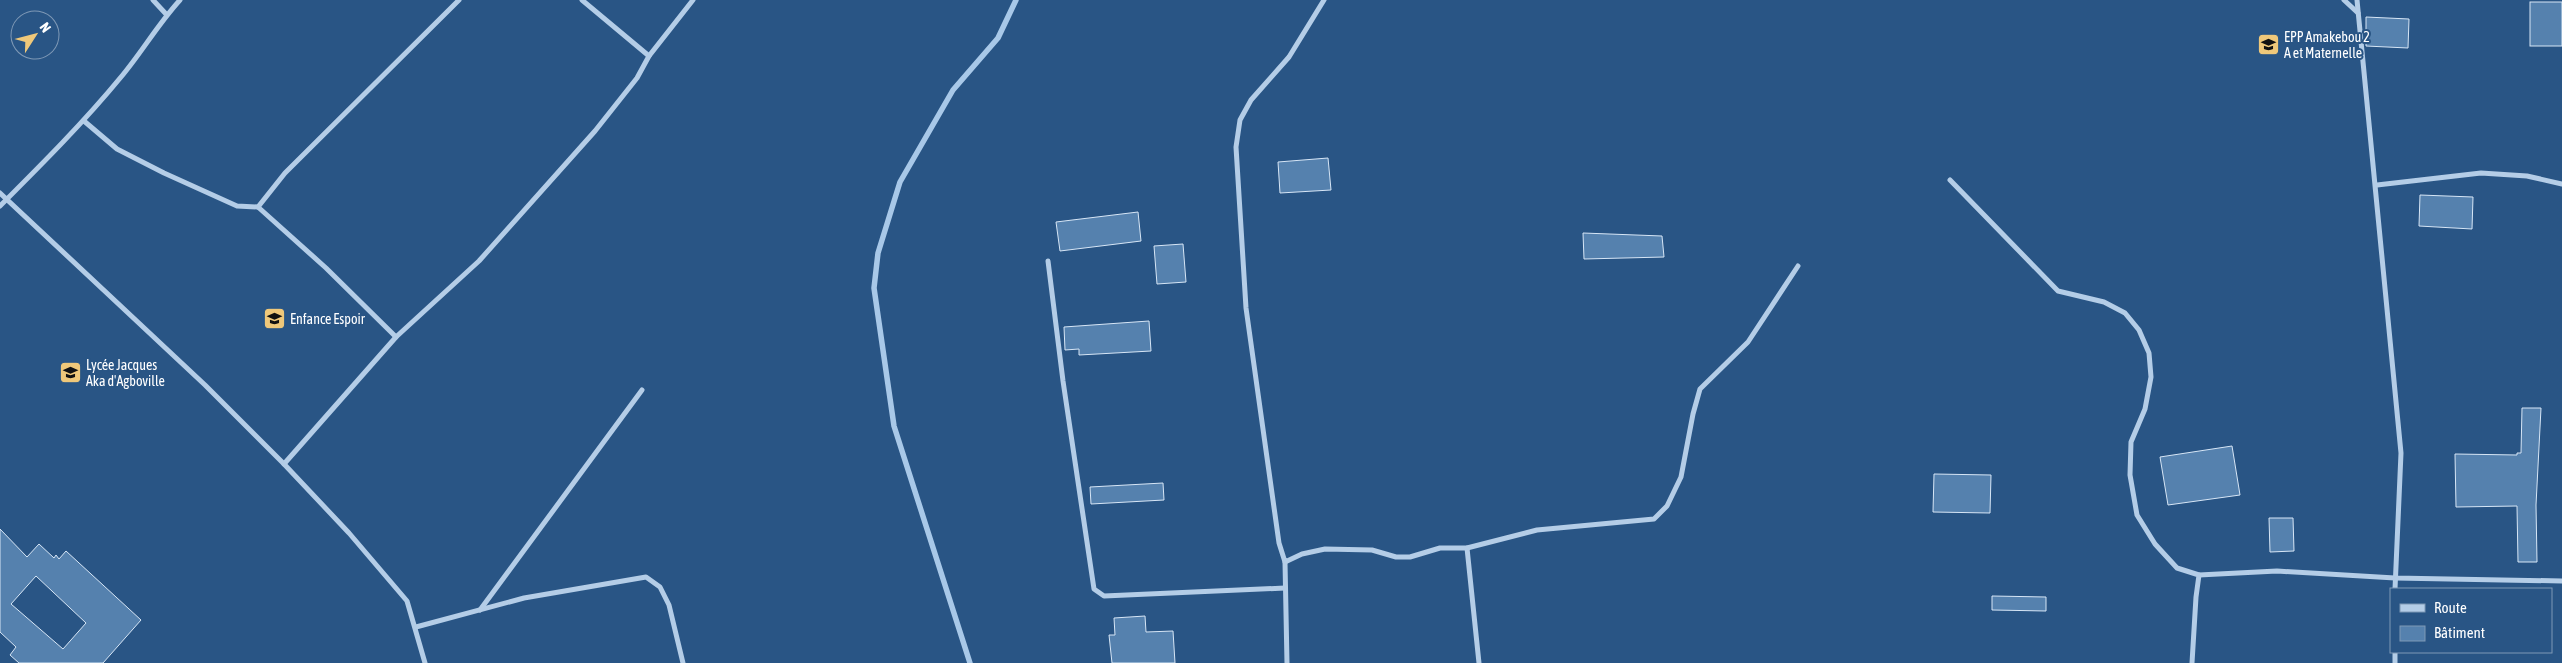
<svg xmlns="http://www.w3.org/2000/svg" width="2562" height="663" font-family="'Asap Condensed',sans-serif">
<rect width="100%" height="100%" fill="#295585"/>
<g fill="none" stroke-linecap="round" stroke-linejoin="round">
<path stroke="#a8c8e8" stroke-width="5.5" d="M970,663l-76,-237 -20,-138 4,-35 22,-71 53,-92 45,-52 18,-38"/>
</g>
<g fill="#5581ae" stroke="#d7e6f6" fill-rule="evenodd">
<rect x="2530" y="2" width="32" height="44"/>
<path d="M2366,17l43,2 -1,29 -42,-2z"/>
<path d="M1328,158l3,32 -51,3 -2,-31z"/>
<path d="M2420,195l53,2 -1,32 -53,-3z"/>
<path d="M1138,212l3,29 -81,10 -4,-29z"/>
<path d="M1583,233l79,3 2,21 -80,2z"/>
<path d="M1183,244l3,38 -29,2 -3,-38z"/>
<path d="M1149,321l2,30 -72,4v-6l-14,1 -1,-23z"/>
<path d="M2522,408h19l-5,97 1,57h-19l-1,-56 -61,1 -1,-53 62,1v-2h4z"/>
<path d="M2232,446l8,49 -72,10 -8,-48z"/>
<path d="M1934,474l57,1 -1,38 -57,-1z"/>
<path d="M1163,483l1,17 -73,4 -1,-17z"/>
<path d="M2269,518h24l1,33 -24,1z"/>
<path d="M0,529l27,28 12,-13 15,14 2,-3 3,4 7,-8 75,69 -38,43h-84l-9,-8 6,-8 -16,-15zM36,576l50,47 -23,26 -52,-45z"/>
<path d="M1992,596l54,1v14l-54,-1z"/>
<path d="M1145,616l1,16 27,-1 2,32h-63l-3,-28h6l-1,-17z"/>
</g>
<g fill="none" stroke-linecap="round" stroke-linejoin="round">
<g stroke="#b4cde7" stroke-width="5">
<path d="M153,0l13,14"/>
<path d="M1324,0l-35,57 -38,43 -11,20 -4,27 10,161 33,235 6,19 17,-8 23,-5 47,1 24,7h14l30,-9h27l70,-18 117,-11 13,-13 14,-29 12,-63 7,-25 48,-47 50,-76"/>
<path d="M2344,0l14,13"/>
<path d="M2357,0l44,453 -6,136"/>
<path d="M649,56l44,-56"/>
<path d="M84,121l33,28 47,24 73,33 21,1 68,61 70,69"/>
<path d="M1950,180l108,111 46,11 21,11 14,17 10,23 2,24 -6,32 -14,33 -1,33 7,40 18,29 22,24 22,7 -3,22 -4,66"/>
<path d="M2377,185l104,-12 46,3 35,8"/>
<path d="M0,193l205,192 79,79 65,69 58,68 18,62"/>
<path d="M0,206c42,-42 84,-84 121,-129 21,-25 37,-53 59,-77"/>
<path d="M258,207l27,-34 174,-173"/>
<path d="M1048,261l15,120 31,208 10,7 181,-8"/>
<path d="M284,464l112,-127 83,-76 116,-130 42,-53 12,-22 -67,-56"/>
<path d="M1467,548l12,115"/>
<path d="M1285,562l2,101"/>
<path d="M2199,575l78,-4 118,7 167,3"/>
<path d="M480,610l162,-220"/>
<path d="M416,627l108,-29 122,-21 14,10 9,18 14,58"/>
<path d="M2395,652v11"/>
</g>
</g>
<defs>
<symbol id="school-square" viewBox="-11 -11 22 22"><rect x="-9" y="-9" width="18" height="18" rx="4" fill="#efc87a" stroke="#295585"/><path d="M0-5L7-2L0 1L-7-2ZM-4 1L0 2.5L4 1V4Q0 6-4 4Z" fill="#111"/></symbol>
</defs>
<g fill-rule="evenodd">
<use href="#school-square" x="2256" y="32" width="25" height="25"/>
<use href="#school-square" x="262" y="306" width="25" height="25"/>
<use href="#school-square" x="58" y="360" width="25" height="25"/>
</g>
<g text-anchor="middle" stroke-width="4" stroke-linejoin="round" paint-order="stroke">
<g font-size="14" fill="#fff" stroke="#295585" text-anchor="start">
<text x="2284" y="42">EPP Amakebou 2<tspan x="2284" dy="16">A et Maternelle</tspan></text>
<text x="290" y="324">Enfance Espoir</text>
<text x="86" y="370">Lycée Jacques<tspan x="86" dy="16">Aka d'Agboville</tspan></text>
</g>
</g>
<rect x="2390" y="588" width="162" height="65" fill="#295585" stroke="#7f99b6"/>
<rect x="2400" y="604" width="25" height="8" fill="#b4cde7" stroke="#7f99b6"/>
<text x="2434" y="613" font-size="15" fill="#ffffff">Route</text>
<rect x="2400" y="626" width="25" height="15" fill="#5581ae" stroke="#7f99b6"/>
<text x="2434" y="638" font-size="15" fill="#ffffff">Bâtiment</text>
<g transform="translate(35 35) rotate(54)"><circle r="24" fill="#295585" stroke="#7f99b6"/>
<path d="M0-4L9 19L0 12L-9 19Z" fill="#efc87a"/>
<text y="-8" font-size="14" font-weight="bold" text-anchor="middle" fill="#ffffff">N</text>
</g>
</svg>
